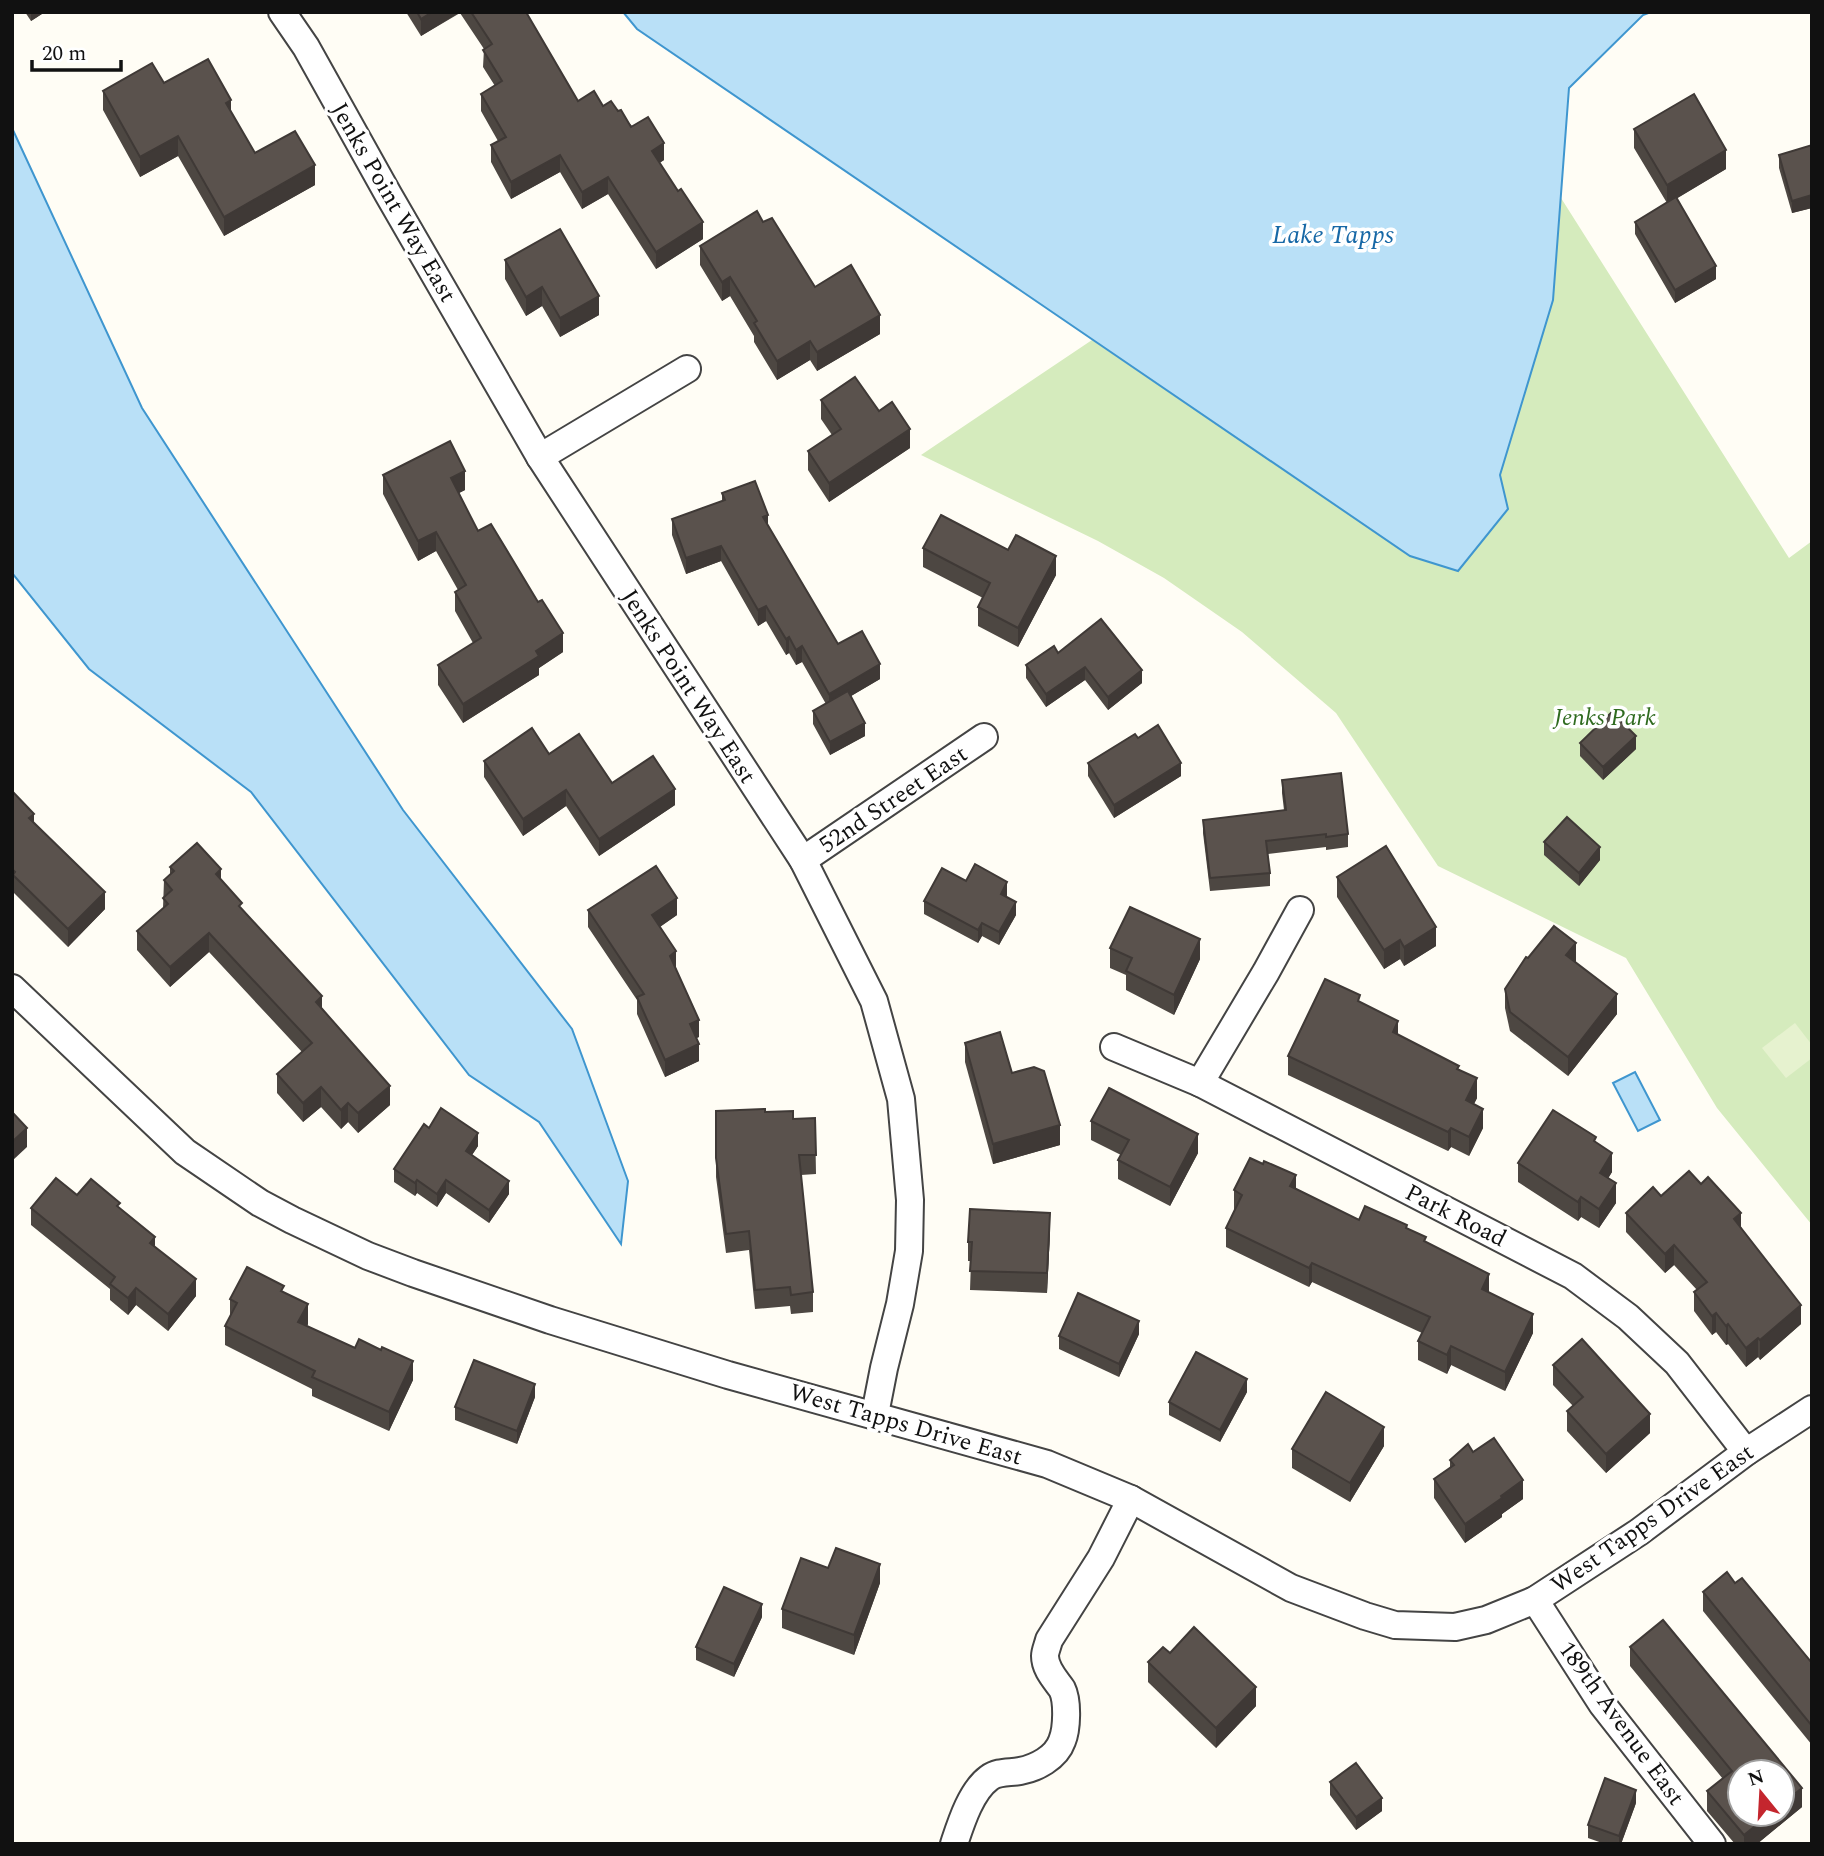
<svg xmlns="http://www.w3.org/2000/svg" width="1824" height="1856" font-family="Spectral,serif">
<rect width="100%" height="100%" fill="#fffdf5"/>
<path fill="#d5ebbd" d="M1561,198l228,360 23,-17v684l-95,-117 -91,-150 -188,-92 -102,-153 -94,-81 -78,-54 -66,-37 -177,-86 171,-115 318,216 48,15 50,-62 -8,-34 53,-175z"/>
<path fill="#e6f2cf" d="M1795,1023l17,22v13l-26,20 -24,-30z"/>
<g fill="#b9e0f7" stroke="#3f96cf" stroke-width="2">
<path d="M623,12h1028l-8,3 -74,73 -16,212 -53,175 8,34 -50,62 -48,-15 -773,-527z"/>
<path d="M12,128l130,280 261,402 169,219 56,152 -7,63 -82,-122 -70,-47 -218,-283 -162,-123 -77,-96z"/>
<path d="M1635,1072l25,48 -22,11 -25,-48z"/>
</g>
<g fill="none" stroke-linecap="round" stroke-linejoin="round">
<defs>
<g id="street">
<path d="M282,12l24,35 82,147 152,263 263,403 71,141 27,98 9,101 -1,51 -9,53 -16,64 -9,46"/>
<path d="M540,457l147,-88"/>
<path d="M803,860l181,-123"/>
<path d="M12,988l173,164 75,51 32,17 76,36 45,17 137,47 178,55 319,89 84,35 160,89 74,28 30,9 60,2 31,-7 49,-20 104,-68 107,-80 66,-43"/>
<path d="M1114,1047l86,36 373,193 55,41 49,46 69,89"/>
<path d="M1200,1083l66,-111 34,-62"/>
<path d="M1535,1600l67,104 110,140"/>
<path d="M954,1844c7,-21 17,-53 35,-66 9,-7 21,-5 31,-7 16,-3 36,-13 42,-30 5,-12 6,-40 0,-52 -7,-10 -17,-20 -17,-33 0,-5 3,-11 4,-16l52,-82 30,-59"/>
</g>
</defs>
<use href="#street" stroke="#444" stroke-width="30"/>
<use href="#street" stroke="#fff" stroke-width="26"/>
</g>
<g fill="#4d4742">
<path d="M25,12h20l-14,9z"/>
<path d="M406,12h120l52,89 25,5 15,5 46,49 -5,3 44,76 -47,30 -48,-75 -26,15 -22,-37 -49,27 -20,-37v-17l7,-4 -17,-30v-17l14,-8 -12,-19 1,-18 -24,-36 -39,23z"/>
<path d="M164,83l67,29 24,41 60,32 -91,51 -46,-80 -38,21 -37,-67v-19z"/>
<path d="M1634,129l92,40 -50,30 40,80 -41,24 -40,-69v-12l32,-19 -33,-55z"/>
<path d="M1812,145v63l-20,5 -13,-45v-13z"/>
<path d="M763,222l52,65 65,47 -63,37 -7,-11 -33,20 -23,-38v-6l-24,-40 -8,5 -22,-36v-19z"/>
<path d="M505,260l94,55 -39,22 -18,-31 -16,10 -21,-37z"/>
<path d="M821,400l58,11 31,37 -81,54 -21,-32v-19l24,-16 -11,-16z"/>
<path d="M383,475l82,15 -6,3 19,38 85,121 -24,16v7l-76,48 -25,-38v-20l35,-22 -18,-32v-19l3,-2 -22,-39 -18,10 -35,-67z"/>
<path d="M722,493l46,33 70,118 42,35 -29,17 14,40 -35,19 -17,-31v-13l13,-7 -24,-42 -6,3 -7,-12 -3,2 -20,-34 -8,5 -37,-65 -35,13 -14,-39v-16l50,-18z"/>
<path d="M923,548l133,27 -38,72 -40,-21v-19l5,-9 -60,-31z"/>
<path d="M1058,653l84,30 -34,27 -23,-30 -39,27 -20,-29v-13z"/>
<path d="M1138,738l43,38 -67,42 -26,-42v-13z"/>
<path d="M1580,743l56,6 -33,31 -23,-24z"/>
<path d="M549,754l63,29 63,22 -76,51 -33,-50 -43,30 -39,-59v-16z"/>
<path d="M1282,780l66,54v13l-22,3v-3l-58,7 2,19v13l-60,5 -7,-58v-13l81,-10 -2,-17z"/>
<path d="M12,791l22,32 71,86 -37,38 -55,-55z"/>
<path d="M1544,842l56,18 -21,26 -35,-31z"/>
<path d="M170,867l51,13 21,30 80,98 68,97 -32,28 -10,-11 -7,7 -20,-22 -18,15 -26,-29v-19l25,-22 -93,-100 -39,35 -33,-37v-19l26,-23 1,-28 6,-6z"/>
<path d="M1337,877l99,69 -32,20 -4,-7 -16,10 -47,-72z"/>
<path d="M966,881l41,14v2l9,18 -17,30 -17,-9 -4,7 -54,-29v-13z"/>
<path d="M588,910l89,5 -17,12 16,41 23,69 -3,1 3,23 -34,16 -28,-63v-14l-49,-73z"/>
<path d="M1110,948l90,11 -26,56 -48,-25v-15l-16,-7z"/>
<path d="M1528,958l48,4 41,52 -49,62 -58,-45 -5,-23v-19z"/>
<path d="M1360,1003l38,32 61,34 18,29 -3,6 9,24 -14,28 -18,-9 -3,4 -160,-76v-19z"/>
<path d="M965,1043l47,30 48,72 -67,19 -28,-102z"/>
<path d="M716,1111l49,1 28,7 22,-1 1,56 -15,1 12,117v20l-22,2 -1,-8 -35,3 -6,-59 -23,3 -10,-76z"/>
<path d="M1091,1121l107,32 -28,53 -52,-27v-19l3,-5 -30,-15z"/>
<path d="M429,1128l49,18 -6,9 37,39 -20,29 -43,-30 -9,14 -20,-14 -2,3 -21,-14v-13z"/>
<path d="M1596,1143l16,29 -4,6 8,25 -17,25 -18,-11 -3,4 -60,-39v-19z"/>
<path d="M1296,1189l63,31 48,8 19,14 63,50 44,41 -28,58 -54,-26 -4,9 -29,-14v-19l4,-8 -110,-51 -3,5 -83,-40v-19l9,-18h-1v-20z"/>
<path d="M77,1195l43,13 35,39 41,49 -28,35 -32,-26 -8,10 -18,-15v-11l-79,-64v-17z"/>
<path d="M1661,1196l80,31 60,97 -41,36 -2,-3 -12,10 -18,-23 -2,1 -10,-13 -4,3 -18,-24v-19l3,-2 -23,-25 -9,8 -39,-41v-19z"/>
<path d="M1050,1232l-3,61 -77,-3 1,-29h-3v-19z"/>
<path d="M284,1292l24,32 -1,2 106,54 -24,51 -77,-35v-7l-87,-44v-19l5,-9v-18z"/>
<path d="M1139,1334l-20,43 -60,-28v-13z"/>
<path d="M1553,1365l97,68 -44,40 -39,-42v-20l6,-5 -20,-21z"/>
<path d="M1247,1392l-27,50 -51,-27v-13z"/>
<path d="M535,1397l-18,47 -62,-24v-13z"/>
<path d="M1384,1446l-34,56 -58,-34v-19z"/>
<path d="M1473,1452l50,47 -21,15v3l-37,26 -31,-45v-19l16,-11v-8z"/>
<path d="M828,1568l52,15 -26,72 -72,-27v-19z"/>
<path d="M1735,1583l77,80v82l-109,-134v-19z"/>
<path d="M762,1617l-28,60 -38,-17v-13z"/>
<path d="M1630,1647l172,160 -45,37h-22l-28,-33v-20l16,-12 -93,-113z"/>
<path d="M1170,1653l86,53 -40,42 -68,-66v-20z"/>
<path d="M1330,1782l52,29 -26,19 -26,-35z"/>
<path d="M1636,1803l-15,41h-16l-17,-6v-13z"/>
</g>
<g fill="#3f3936">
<path d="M31,12h14l-14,9z"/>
<path d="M432,12h28l-39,24v-17z"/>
<path d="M231,100v19l-5,-16z"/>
<path d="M178,136v20l-38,21v-20z"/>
<path d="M664,143v17l-12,8v-17z"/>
<path d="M1726,150v19l-59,35v-19z"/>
<path d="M560,155v17l-49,27v-17z"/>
<path d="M315,165v20l-91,51v-19z"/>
<path d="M608,177v17l-26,15v-17z"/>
<path d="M1812,195v13l-20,5v-12z"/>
<path d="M703,222v17l-47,30v-17z"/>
<path d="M1716,266v13l-41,24v-13z"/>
<path d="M730,277v19l-8,5v-19z"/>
<path d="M542,287v19l-16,10v-19z"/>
<path d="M599,296v19l-39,22v-19z"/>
<path d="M880,315v19l-63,37v-19z"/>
<path d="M810,341v19l-33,20v-19z"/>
<path d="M910,429v19l-81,54v-19z"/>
<path d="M465,471v19l-14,7v-19z"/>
<path d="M768,515v16l-5,-14z"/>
<path d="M436,532v19l-18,10v-20z"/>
<path d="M721,546v15l-35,13v-16z"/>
<path d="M1056,556v19l-38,72v-19z"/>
<path d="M766,606v15l-8,5v-16z"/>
<path d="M563,633v19l-24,16v7l-76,48v-19l73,-53z"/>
<path d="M789,637v16l-3,2v-16z"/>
<path d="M802,646v16l-6,3v-15z"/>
<path d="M880,664v15l-51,30v-15z"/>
<path d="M1085,667v13l-39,27v-13z"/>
<path d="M1142,670v13l-34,27v-13z"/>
<path d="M865,723v13l-35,19v-13z"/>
<path d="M1636,736v13l-33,31v-13z"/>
<path d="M1181,763v13l-67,42v-13z"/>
<path d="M675,789v16l-76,51v-17z"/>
<path d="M566,790v16l-43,30v-17z"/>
<path d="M34,814v17l-5,-13z"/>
<path d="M1600,847v13l-21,26v-13z"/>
<path d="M221,869v20l-5,-15z"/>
<path d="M1007,882v13l-6,11v-12z"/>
<path d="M105,892v17l-37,38v-18z"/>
<path d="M677,898v17l-25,17v-17z"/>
<path d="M1016,902v13l-17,30v-13z"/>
<path d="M982,923v13l-4,7v-13z"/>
<path d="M1436,927v19l-32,20v-19z"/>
<path d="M209,933v19l-39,35v-20z"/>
<path d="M1200,939v20l-26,56v-20z"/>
<path d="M1400,940v19l-16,10v-19z"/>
<path d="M1576,943v19l-10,12v-19z"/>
<path d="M676,951v17l-6,5v-17z"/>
<path d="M1617,994v20l-49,62v-19z"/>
<path d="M322,996v20l-6,-14z"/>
<path d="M699,1020v17l-9,4v-17z"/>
<path d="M1398,1021v19l-5,-8z"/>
<path d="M699,1044v17l-34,16v-17z"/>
<path d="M1477,1078v20l-11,21v-19z"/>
<path d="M390,1086v19l-32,28v-20z"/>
<path d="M321,1087v20l-18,15v-19z"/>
<path d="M348,1103v19l-7,7v-19z"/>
<path d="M1483,1109v19l-14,28v-19z"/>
<path d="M1060,1125v20l-67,19v-20z"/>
<path d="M27,1128v19l-15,14v-19z"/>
<path d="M1451,1128v19l-3,4v-19z"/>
<path d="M478,1133v13l-12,18v-13z"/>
<path d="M1198,1134v19l-28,53v-19z"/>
<path d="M1612,1153v19l-12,20v-19z"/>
<path d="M1296,1175v20l-6,-9z"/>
<path d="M417,1180v13l-2,3v-13z"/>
<path d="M446,1180v13l-9,14v-13z"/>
<path d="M509,1181v13l-20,29v-13z"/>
<path d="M1616,1183v20l-17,25v-19z"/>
<path d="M1581,1197v20l-3,4v-19z"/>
<path d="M1050,1213v19l-3,61v-20z"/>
<path d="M1741,1213v19l-7,-13z"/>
<path d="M155,1237v16l-5,-10z"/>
<path d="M1674,1245v20l-9,8v-19z"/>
<path d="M1312,1263v19l-3,5v-19z"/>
<path d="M1489,1274v19l-7,-4z"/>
<path d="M196,1279v17l-28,35v-17z"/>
<path d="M136,1288v17l-8,10v-17z"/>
<path d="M308,1304v20l-10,17v-19z"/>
<path d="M1801,1305v19l-41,36v-20z"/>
<path d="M1716,1313v19l-4,3v-19z"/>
<path d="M1533,1314v19l-28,58v-19z"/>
<path d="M1139,1321v13l-20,43v-13z"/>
<path d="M1728,1324v20l-2,1v-19z"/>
<path d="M1758,1338v19l-12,10v-19z"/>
<path d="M1451,1346v19l-4,9v-19z"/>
<path d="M413,1361v19l-24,51v-19z"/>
<path d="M1247,1379v13l-27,50v-12z"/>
<path d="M535,1384v13l-18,47v-13z"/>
<path d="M1650,1414v19l-44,40v-19z"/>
<path d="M1384,1427v19l-34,56v-19z"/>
<path d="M1523,1480v19l-21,15v3l-37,26v-19l36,-28z"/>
<path d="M880,1564v19l-26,72v-20z"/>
<path d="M762,1604v13l-28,60v-13z"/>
<path d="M1256,1687v19l-40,42v-20z"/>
<path d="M1802,1788v19l-45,37h-13v-9l26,-21h12v-10z"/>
<path d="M1636,1790v13l-15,41h-2v-8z"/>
<path d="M1382,1798v13l-26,19v-13z"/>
</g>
<g fill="#5a524d" stroke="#3f3936" stroke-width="2">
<path d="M417,12h15l-11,7z"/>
<path d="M471,12h55l52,89 16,-10 9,15 8,-5 7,10 3,-1 10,17 17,-10 16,26 -12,8 26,40 3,-2 22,33 -47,30 -48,-75 -26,15 -22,-37 -49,27 -20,-37 15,-8 -25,-43 21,-13 -19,-31 9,-6z"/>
<path d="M208,59l23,41 -5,3 29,50 40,-22 20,34 -91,52 -46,-81 -38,21 -37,-66 49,-28 12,20z"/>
<path d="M1694,94l32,56 -59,35 -33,-56z"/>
<path d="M1812,145v50l-20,6 -13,-46z"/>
<path d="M1676,197l40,69 -41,24 -40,-68z"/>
<path d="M757,211l6,11 9,-4 43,69 36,-22 29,50 -63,37 -7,-11 -33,20 -23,-38 3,-2 -27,-44 -8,5 -22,-36z"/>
<path d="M560,229l39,67 -39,22 -18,-31 -16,10 -21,-37z"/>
<path d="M855,377l24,34 13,-9 18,27 -81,54 -21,-32 33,-22 -20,-29z"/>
<path d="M450,441l15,30 -14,7 27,53 13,-7 47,78 4,-2 21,33 -27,18 3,5 -76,48 -25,-39 43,-27 -26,-46 11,-7 -30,-53 -18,9 -35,-66z"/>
<path d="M755,481l13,34 -5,2 75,127 24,-13 18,33 -51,30 -27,-48 -6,4 -7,-13 -3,2 -20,-33 -8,4 -37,-64 -35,12 -14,-39 53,-19 -3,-7z"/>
<path d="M941,515l67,35 8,-15 40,21 -38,72 -40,-21 12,-24 -67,-35z"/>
<path d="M1101,619l41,51 -34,27 -23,-30 -39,27 -20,-29 28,-19 4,7z"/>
<path d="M848,691l17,32 -35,19 -17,-31z"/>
<path d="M1612,712l24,24 -33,31 -23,-24z"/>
<path d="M1158,725l23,38 -67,42 -26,-42 47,-29 3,4z"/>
<path d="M532,728l17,26 30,-20 33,49 41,-27 22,33 -76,50 -33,-49 -43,29 -39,-58z"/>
<path d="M1341,773l7,61 -22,3v-3l-60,7 4,32 -60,5 -7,-58 83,-10 -4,-30z"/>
<path d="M12,791l22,23 -5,4 76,74 -37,37 -55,-54 2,-3 -3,-3z"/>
<path d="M1567,817l33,30 -21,26 -35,-31z"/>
<path d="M197,843l24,26 -5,5 26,29 -3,3 83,90 -6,6 74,84 -32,27 -10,-10 -7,7 -20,-23 -18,16 -26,-29 35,-31 -103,-110 -39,34 -33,-36 31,-27 -5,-6 9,-8 -8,-10 10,-9 -4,-4z"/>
<path d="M1386,846l50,81 -32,20 -4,-7 -16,10 -47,-73z"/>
<path d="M975,864l32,18 -6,12 15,8 -17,30 -17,-9 -4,7 -54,-29 18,-33 24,13z"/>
<path d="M656,866l21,32 -25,17 24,36 -6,5 29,64 -9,4 9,20 -34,16 -28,-63 7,-3 -56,-84z"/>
<path d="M1130,907l70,32 -26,56 -48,-24 6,-13 -22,-10z"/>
<path d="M1554,926l22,17 -10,12 51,39 -49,63 -58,-45 -5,-23 21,-32 2,1z"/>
<path d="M1325,979l35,16 -2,6 40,20 -5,11 66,34 -2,3 20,9 -11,22 17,9 -14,28 -18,-9 -3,4 -160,-76z"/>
<path d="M1000,1032l12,41 22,-6 10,4 16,54 -67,19 -28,-101z"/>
<path d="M1109,1088l89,46 -28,53 -52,-27 11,-20 -38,-19z"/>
<path d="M441,1108l37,25 -12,18 43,30 -20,29 -43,-30 -9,14 -20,-14 -2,3 -21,-14 30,-45 5,4z"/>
<path d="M765,1109v3l28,-1v8l22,-1 1,37h-17l14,137 -22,3 -1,-8 -35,3 -6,-59 -23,3 -10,-76v-47z"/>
<path d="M1553,1110l43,27 -2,4 18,12 -12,20 16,10 -17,26 -18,-12 -3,5 -60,-39z"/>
<path d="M12,1112l15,16 -15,14z"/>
<path d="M1250,1158l13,6 1,-3 32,14 -6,11 69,34 6,-14 42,19 -1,3 20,9 -2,4 65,33 -7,15 51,25 -28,58 -54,-26 -4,9 -29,-14 12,-24 -118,-54 -3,5 -83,-40 16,-33 -8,-5z"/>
<path d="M1689,1171l12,13 7,-7 33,36 -7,6 67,86 -41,35 -2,-2 -12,10 -18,-24 -2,2 -10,-13 -4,3 -18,-24 13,-10 -33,-37 -9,9 -39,-41 27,-26 8,9z"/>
<path d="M56,1178l21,17 14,-16 29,24 -3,3 38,31 -5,6 46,36 -28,35 -32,-26 -8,10 -18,-14 5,-7 -84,-69z"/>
<path d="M970,1209l80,4 -3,60 -77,-2 2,-29h-4z"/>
<path d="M247,1267l37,19 -3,5 27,13 -10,18 57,26 4,-9 22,11 1,-3 31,14 -24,51 -77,-35 3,-6 -90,-45 12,-23 -7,-4z"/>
<path d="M1078,1293l61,28 -20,43 -60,-28z"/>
<path d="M1582,1339l68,75 -44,40 -39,-43 16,-14 -30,-32z"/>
<path d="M1196,1352l51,27 -27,51 -51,-28z"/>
<path d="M474,1360l61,24 -18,47 -62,-24z"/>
<path d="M1326,1392l58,35 -34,56 -58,-34z"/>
<path d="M1494,1438l29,42 -22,16 1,2 -37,26 -31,-45 20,-14 -4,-5 18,-16 5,8z"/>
<path d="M836,1548l44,16 -26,71 -72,-26 19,-51 27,10z"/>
<path d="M1727,1572l8,11 7,-5 70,85v63l-109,-134z"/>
<path d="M724,1587l38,17 -28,60 -38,-17z"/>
<path d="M1663,1620l139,168 -20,16v-32h-42v42h30l-26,21 -37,-44 25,-20 -102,-124z"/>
<path d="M1194,1627l62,60 -40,41 -68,-66 15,-15 7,6z"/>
<path d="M1356,1763l26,35 -26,19 -26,-35z"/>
<path d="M1605,1778l31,12 -17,46 -31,-11z"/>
</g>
<g text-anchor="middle" stroke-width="7" stroke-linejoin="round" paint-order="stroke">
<g font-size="24" fill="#111" stroke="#fff">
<text transform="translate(394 202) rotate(60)" y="8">Jenks Point Way East</text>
<text transform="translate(689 686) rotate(57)" y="8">Jenks Point Way East</text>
<text transform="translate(893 799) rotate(-34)" y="8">52nd Street East</text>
<text transform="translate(1456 1215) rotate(27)" y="8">Park Road</text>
<text transform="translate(906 1424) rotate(16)" y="8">West Tapps Drive East</text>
<text transform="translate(1652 1518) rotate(-35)" y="8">West Tapps Drive East</text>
<text transform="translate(1622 1723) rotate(54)" y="8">189th Avenue East</text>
</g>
<g font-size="24" font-style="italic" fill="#2f6b1f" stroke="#fff">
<text x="1605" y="725">Jenks Park</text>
</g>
<g font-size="26" font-style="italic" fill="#1768a6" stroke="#fff">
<text x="1333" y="243">Lake Tapps</text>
</g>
</g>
<rect width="1824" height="1856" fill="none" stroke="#111111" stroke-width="28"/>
<g transform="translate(1761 1793) rotate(342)"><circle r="33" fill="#ffffff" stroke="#a0a0a0" stroke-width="2"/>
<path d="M0-5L12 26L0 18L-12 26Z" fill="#c4262e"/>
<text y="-10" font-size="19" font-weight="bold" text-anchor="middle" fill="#111111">N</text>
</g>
<path d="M32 60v10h89v-10" fill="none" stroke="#111111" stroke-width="3.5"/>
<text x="42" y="60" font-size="21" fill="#111111" stroke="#ffffff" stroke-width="5" paint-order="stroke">20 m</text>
</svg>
